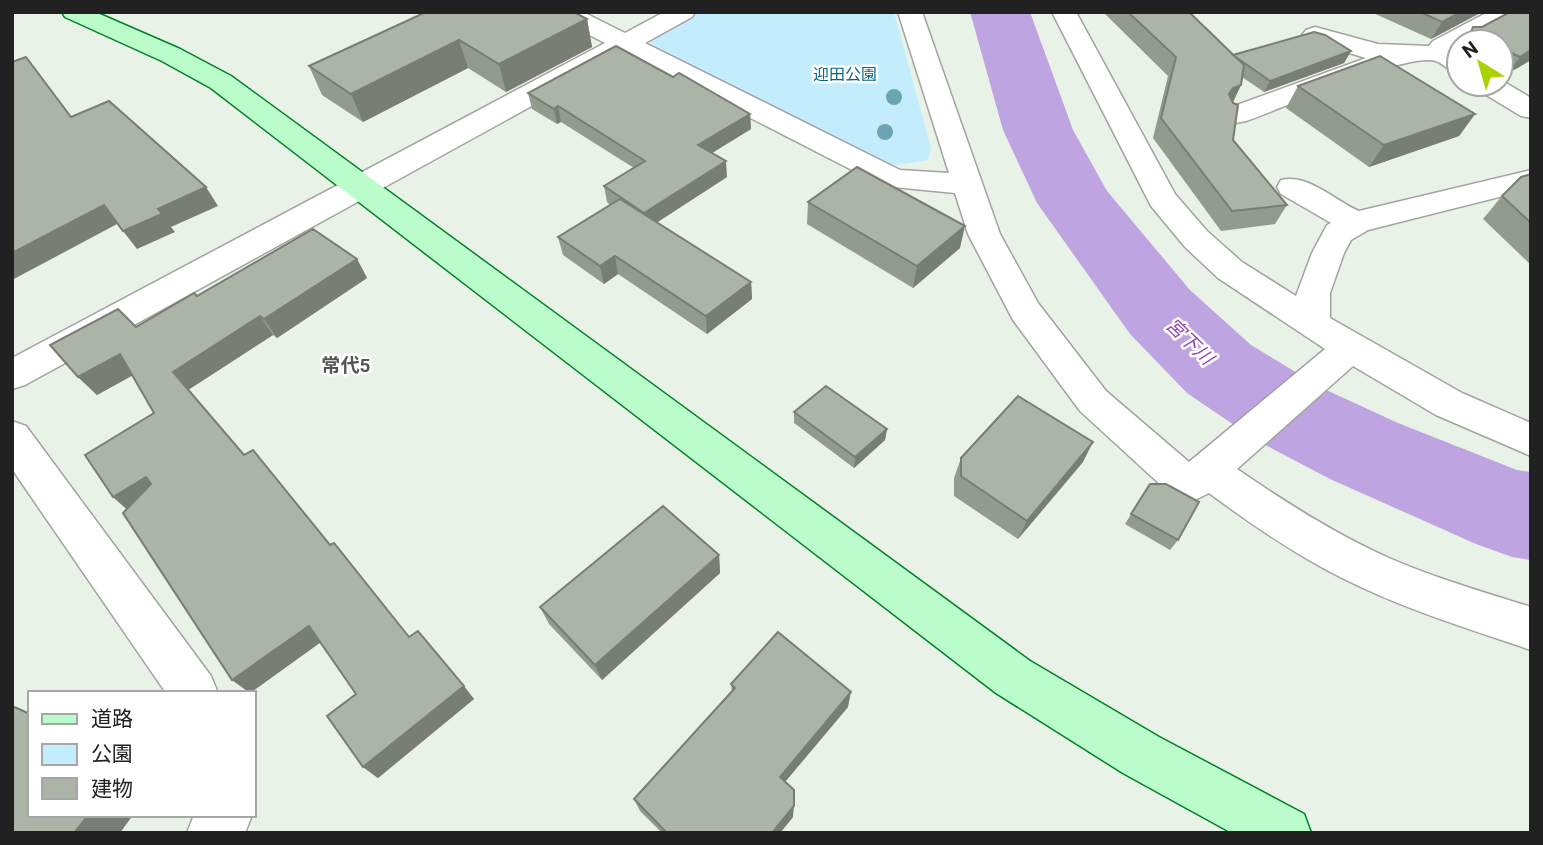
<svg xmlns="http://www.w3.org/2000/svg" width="1543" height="845" font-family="Roboto,'Noto Sans JP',sans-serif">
<rect width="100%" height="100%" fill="#e9f2e7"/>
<path fill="#c3edfd" d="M701,12h193l37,136 -3,12 -30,5 -15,-2 -231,-114 -1,-8z"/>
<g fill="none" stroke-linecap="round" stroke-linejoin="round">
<path fill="#bea5e1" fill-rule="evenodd" d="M970,12h60l43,118 34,61 83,99 61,55 71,43 76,35 119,47 14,2v88l-19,-3 -36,-13 -146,-65 -74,-39 -69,-47 -57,-59 -93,-131 -34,-73z"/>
<defs>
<g id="street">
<path d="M551,12h32l42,21 39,-21h31l-3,5 -47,26 255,127 49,3 -51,-161h24l78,222 38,69 68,88 83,71 136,-113 -107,-71 -33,-31 -34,-41 -99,-194h24l99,182 32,37 35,31 54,34 16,-43 15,-28 4,-2 -50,-29 -4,-7 4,-7c27,-7 54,21 78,31l172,-41v19l-163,41 -17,10 -7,13 -14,40v25l132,75 69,30v33l-95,-41 -83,-49 -116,103c48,33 98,65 152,89 46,20 94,34 142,49v43c-65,-22 -130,-42 -191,-73 -46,-23 -89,-53 -131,-84l-20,10 -14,-5 -95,-87 -67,-91 -45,-86 -13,-41 -72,-7 -257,-132 -601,331 -13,4v-31l593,-315 -51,-26z"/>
<path d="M1488,12h31l-3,5 -47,25h-10v5l-4,2 4,4v21c-9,-2 -15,-10 -23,-13 -30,-9 -154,48 -190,60l-10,2 -10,-2 -4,-6 4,-6 140,-51 -60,-18 -4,-5 4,-5 9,-3 63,17 51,2 4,-5z"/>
<path d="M1501,80l30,18v20l-10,-2 -43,-26 -4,-6h27z"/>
<path d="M12,421l14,5 185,250 7,17h-52l-154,-224z"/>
<path d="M194,815h58l-7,18h-58z"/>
</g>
<path id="secondary" d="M62,12h33l85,37 51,27 799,585 129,76 145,77 7,19h-79l-109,-60 -127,-80 -785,-605 -49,-27 -97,-44z"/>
</defs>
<use href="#street" stroke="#a2a2a2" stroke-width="3"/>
<use href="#secondary" stroke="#008026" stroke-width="3"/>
<use href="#street" fill="#fff" fill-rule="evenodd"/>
<use href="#secondary" fill="#bafdca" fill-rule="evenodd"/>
</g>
<g fill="#6ca4b3">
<circle cx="894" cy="97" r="8"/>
<circle cx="885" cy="132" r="8"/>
</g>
<g fill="#939b8f">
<path d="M1103,12h86l44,43 118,-4 -7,12 -80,29 -22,-15 -1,8 -8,17v38l54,65 -12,19 -54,7 -68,-93 15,-62z"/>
<path d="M1371,12h111l-51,27z"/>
<path d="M1510,12h21v48l-24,14 -6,-3v-29h-38l10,-15h9z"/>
<path d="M587,19l5,28 -86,45 -38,-24 -105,54 -41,-27 -13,-29z"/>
<path d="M673,77l77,37 1,15 -39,24 15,24 -70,45 94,60 1,17 -45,35 -89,-60 -14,10 -41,-29 -5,-18 52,-32 -3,-3 -3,-16 30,-18 -73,-46 -4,2 -25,-15 -4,-16z"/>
<path d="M1298,86l177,28 -16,22 -90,31 -83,-59z"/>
<path d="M1531,174v91l-48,-46 19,-23z"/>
<path d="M808,202l152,46 -47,40 -106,-64z"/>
<path d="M357,259l10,19 -90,60 -4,-3 -85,55 56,65 87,90 79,92 64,62 -96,79 -15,-11 -7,-73 -36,-52 -70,51 -18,-13 -105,-171 -14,-12 41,-84 -22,-38 -35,20 -19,-18 58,-50z"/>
<path d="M794,412l93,17 -2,11 -31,28 -60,-45z"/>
<path d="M961,458l122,4 -65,77 -64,-43v-18z"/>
<path d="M1150,484l28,56 -8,10 -45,-26z"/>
<path d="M719,555l1,18 -118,107 -53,-56 -9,-17z"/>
<path d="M731,684l117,23 -63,75 8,35 -13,16h-118l-22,-22 -6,-12 98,-107z"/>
</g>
<g fill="#787e74">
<path d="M1461,12h21l-51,27 11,-17z"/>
<path d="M587,19l5,28 -86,45 -7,-28z"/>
<path d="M459,40l9,28 -105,54 -12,-28z"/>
<path d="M1531,50v10l-24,14 13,-17z"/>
<path d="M1351,51l-7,12 -80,29 6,-11z"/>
<path d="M1241,85l-9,19 -3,-10 4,-6z"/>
<path d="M558,106l3,16 -4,2 -3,-15z"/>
<path d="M750,114l1,15 -52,32 -1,-16z"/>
<path d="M1475,114l-16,22 -90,31 15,-22z"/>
<path d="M726,161l1,16 -80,52 -3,-16z"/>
<path d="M206,187l12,19 -47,21 4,5 -38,17 -14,-18 35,-22z"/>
<path d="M104,205l15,18 -107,57v-27z"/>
<path d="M965,226l-5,22 -47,40 4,-22z"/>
<path d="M615,256l3,18 -14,10 -4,-18z"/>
<path d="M357,259l10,19 -90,60 -13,-19z"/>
<path d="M751,282l1,17 -45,35 -1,-18z"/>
<path d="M260,316l13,19 -85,55 -15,-18z"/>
<path d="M120,354l17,19 -40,22 -19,-18z"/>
<path d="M887,429l-2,11 -31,28 1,-11z"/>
<path d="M1093,442l-10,20 -65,77 9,-18z"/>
<path d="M146,477l18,17 -32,20 -19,-17z"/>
<path d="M719,555l1,18 -118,107 -7,-15z"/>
<path d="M309,626l15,14 -74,53 -18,-13z"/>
<path d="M464,686l10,13 -96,79 -15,-11z"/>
<path d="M851,692l-3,15 -69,82 1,-12z"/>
<path d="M794,806l-1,11 -13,16h-8z"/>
<path d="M88,815h45l-13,18h-46z"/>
</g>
<g fill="#abb4a6" stroke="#787e74" stroke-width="2">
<path d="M426,12h148l13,7 -88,45 -40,-24 -108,54 -42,-28z"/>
<path d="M1128,12h61l55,53 -3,20 -8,3 -4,6 4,9 5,2 -5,35 54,65 -55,6 -71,-93 15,-61z"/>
<path d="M1420,12h41l-19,10z"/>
<path d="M1510,12h21v38l-11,7 -19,-9v-6h-14l-14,-6 -2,-4 2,-5h9z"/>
<path d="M1314,32l11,3 26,16 -81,30 -37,-26z"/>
<path d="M616,46l57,31 6,-4 71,41 -52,31 28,16 -82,52 -40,-27 41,-25 -87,-55 -4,3 -26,-16z"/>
<path d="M1380,56l95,58 -91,31 -86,-59z"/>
<path d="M26,57l45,60 38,-16 97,86 -48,22 4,5 -39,17 -19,-26 -92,48v-191z"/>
<path d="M857,167l108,59 -48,40 -109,-64z"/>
<path d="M1531,174v49l-29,-27 19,-19z"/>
<path d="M620,199l131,83 -45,34 -91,-60 -15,10 -42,-29z"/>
<path d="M313,229l44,30 -93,60 -4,-3 -87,56 71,83 9,-5 77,95 4,-2 75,94 9,-6 46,55 -101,81 -36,-51 29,-22 -47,-68 -77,54 -109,-167 28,-29 -5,-7 -33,20 -28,-42 69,-42 -34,-59 -42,23 -28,-32 68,-36 18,18 58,-34 3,3z"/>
<path d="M826,386l61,43 -32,28 -61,-45z"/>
<path d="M1018,396l75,46 -66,79 -66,-45v-18z"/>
<path d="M1150,484h16l33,18 -21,38 -47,-26z"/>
<path d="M663,506l56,49 -124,110 -55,-58z"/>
<path d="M778,632l73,60 -71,85 14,13v16l-22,27h-105l-33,-34 101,-111 -4,-4z"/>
<path d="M12,706l18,8v101h58l-14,18h-62z"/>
</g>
<g text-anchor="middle" stroke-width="5" stroke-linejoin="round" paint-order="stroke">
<g font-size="16" fill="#056588" stroke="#fff">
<text x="845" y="80">迎田公園</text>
</g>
<g font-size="19" font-style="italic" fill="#9446b7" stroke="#fff">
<text transform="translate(1190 341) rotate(44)" y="7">宮下川</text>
</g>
<g font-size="19" font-weight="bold" fill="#545454" stroke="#fff">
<text x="346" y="372">常代5</text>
</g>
</g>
<rect width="1543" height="845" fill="none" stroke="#212121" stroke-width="28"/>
<rect x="28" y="691" width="228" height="126" fill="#ffffff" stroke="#a6a6a6" stroke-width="2"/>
<rect x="42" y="714" width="35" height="10" fill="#bafdca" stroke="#a6a6a6" stroke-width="2"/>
<text x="91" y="726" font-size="21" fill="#212121">道路</text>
<rect x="42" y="744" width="35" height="21" fill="#c3edfd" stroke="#a6a6a6" stroke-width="2"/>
<text x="91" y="761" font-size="21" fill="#212121">公園</text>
<rect x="42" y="778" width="35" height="21" fill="#abb4a6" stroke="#a6a6a6" stroke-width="2"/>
<text x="91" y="796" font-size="21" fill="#212121">建物</text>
<g transform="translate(1480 63) rotate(323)"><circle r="33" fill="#ffffff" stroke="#a6a6a6" stroke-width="2"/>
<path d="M0-5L12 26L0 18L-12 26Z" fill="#aad200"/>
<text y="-10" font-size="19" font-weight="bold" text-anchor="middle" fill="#212121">N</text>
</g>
</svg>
